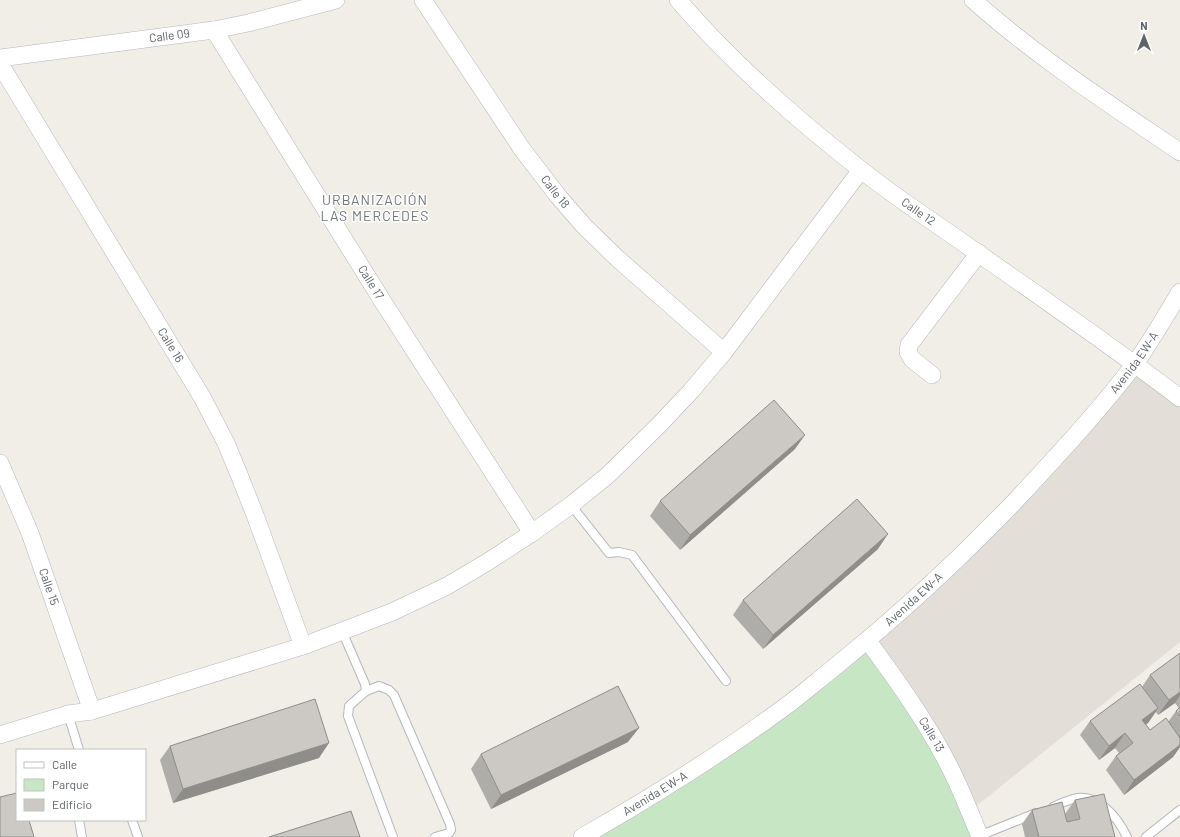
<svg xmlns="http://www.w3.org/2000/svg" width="1180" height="837" font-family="Barlow,sans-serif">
<rect width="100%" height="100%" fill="#f0eee7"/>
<path fill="#e3dfd8" d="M1135,363l45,35v244l-211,170 -101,-171 64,-57z"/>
<path fill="#c7e7c4" d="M868,641l47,67 65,129h-398z"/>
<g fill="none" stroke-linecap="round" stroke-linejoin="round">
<defs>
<g id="service">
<path d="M571,505l38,48 10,-1 13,3 94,126"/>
<path d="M342,631l23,53 1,7 -17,15 -1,10 45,121"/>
<path d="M366,691l13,-5 10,4 5,5 56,129 1,6 -2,3 -14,4"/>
<path d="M68,714l11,36"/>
<path d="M1053,807c6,-3 13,-6 20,-8 25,-7 45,19 54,38"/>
<path d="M79,820l3,17"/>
<path d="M132,820l6,17"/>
<path d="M979,836l57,-23"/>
<path d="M1146,837l34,-27"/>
</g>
<g id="minor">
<path id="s1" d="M423,0l99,149 36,47 26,30 34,33 106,93"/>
<path id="s2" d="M678,0c54,63 117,118 182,169 32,26 68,49 102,73 73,51 147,102 218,156"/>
<path d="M973,0c64,57 136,104 207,152"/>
<path id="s3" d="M214,30l169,272 149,231"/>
<path id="s4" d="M0,58l214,-28 34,-7 88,-23"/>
<path id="s5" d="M0,64l202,333 24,46 14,34 15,38 48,131"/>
<path d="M932,375l-20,-16 -4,-7 1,-7 70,-92"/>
<path id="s6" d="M0,463l30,70 62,178"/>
<path id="s7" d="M868,641c24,33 48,66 68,101 18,30 31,63 44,95"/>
<path d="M0,735l68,-21 24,-3 211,-65 89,-34 55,-26 42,-25 43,-28 39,-28 37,-30 50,-49 33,-35 33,-39 137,-182"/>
<path id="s8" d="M582,837c70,-40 139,-83 204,-131 15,-11 30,-24 45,-36 66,-53 128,-110 187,-172 40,-43 80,-86 116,-133 16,-22 32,-50 46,-73"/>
</g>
</defs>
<use href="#service" stroke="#b4b8bb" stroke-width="10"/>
<use href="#minor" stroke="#b4b8bb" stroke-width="18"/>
<use href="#service" stroke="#fff" stroke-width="8"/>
<use href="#minor" stroke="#fff" stroke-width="17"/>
</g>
<g fill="#afada9" fill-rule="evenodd">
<path d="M795,449l-115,101 -30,-34 10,-15z"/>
<path d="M878,549l-115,100 -30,-34 10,-15z"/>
<path d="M1180,653v94l-7,10 -49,38 -18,-25 10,-14 3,-3 -4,-5 -16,12 -19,-25 10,-14 52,-34 8,-12zM1175,703l4,5 -3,3 -8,11 -18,8 -4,-6 2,-1 8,-11 2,3z"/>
<path d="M628,742l-137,67 -20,-40 10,-15z"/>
<path d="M170,746l149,12 -146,45 -13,-43z"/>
<path d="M1075,800l40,37h-90l-3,-13 10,-14 33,4z"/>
</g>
<g fill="#8f8d89">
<path d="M805,435l-10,14 -115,101 10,-15z"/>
<path d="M888,534l-10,15 -115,100 10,-14z"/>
<path d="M1180,692v3l-5,8 -17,12 11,-15z"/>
<path d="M1158,708l-10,15 -16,12 10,-15z"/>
<path d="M639,728l-11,14 -137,67 10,-14z"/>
<path d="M1125,733l-10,15 -16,12 10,-14z"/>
<path d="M329,743l-10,15 -146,45 10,-14z"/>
<path d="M1180,745v2l-7,10 -49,38 10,-15z"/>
</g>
<g fill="#ccc9c4" stroke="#8f8d89">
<path d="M774,400l31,35 -115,100 -30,-34z"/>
<path d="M857,499l31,35 -115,101 -30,-35z"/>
<path d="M1180,653v39l-11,8 -19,-25z"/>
<path d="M1140,684l18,24 -16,12 8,10 16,-12 14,20v7l-46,35 -18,-24 17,-13 -8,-10 -16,13 -19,-25z"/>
<path d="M618,686l21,42 -138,67 -20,-41z"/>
<path d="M315,699l14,44 -146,46 -13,-43z"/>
<path d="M1180,707v9l-4,-5z"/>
<path d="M17,793v27h12l5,17h-34v-40z"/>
<path d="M1104,794l11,43h-76l-7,-27 30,-8 5,20 13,-3 -5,-19z"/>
<path d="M351,811l9,26h-91z"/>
</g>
<g text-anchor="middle" stroke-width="3" stroke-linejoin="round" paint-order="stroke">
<g font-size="12" fill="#5e6367" stroke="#fff">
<text dy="4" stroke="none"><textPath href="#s4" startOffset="171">Calle 09</textPath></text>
<text dy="4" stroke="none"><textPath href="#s1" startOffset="233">Calle 18</textPath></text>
<text dy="4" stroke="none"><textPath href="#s2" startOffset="321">Calle 12</textPath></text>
<text dy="4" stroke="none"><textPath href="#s3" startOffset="297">Calle 17</textPath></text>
<text dy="4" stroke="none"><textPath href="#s5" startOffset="329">Calle 16</textPath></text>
<text dy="4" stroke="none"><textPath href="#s8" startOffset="733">Avenida EW-A</textPath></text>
<text dy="4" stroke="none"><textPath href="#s6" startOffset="133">Calle 15</textPath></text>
<text dy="4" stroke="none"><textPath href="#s8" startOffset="409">Avenida EW-A</textPath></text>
<text dy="4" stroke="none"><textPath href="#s7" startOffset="113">Calle 13</textPath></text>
<text dy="4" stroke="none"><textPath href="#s8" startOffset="85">Avenida EW-A</textPath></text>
</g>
<g font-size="14" letter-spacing="1" fill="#6f7579" stroke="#fff">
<text x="375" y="205">URBANIZACIÓN<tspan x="375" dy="16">LAS MERCEDES</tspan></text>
</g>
</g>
<rect x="16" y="749" width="130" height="72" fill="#ffffff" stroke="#bfc1c2"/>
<rect x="24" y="762" width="20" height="6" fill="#ffffff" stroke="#bfc1c2"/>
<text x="52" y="769" font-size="12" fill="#5e6367">Calle</text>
<rect x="24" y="779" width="20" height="12" fill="#c7e7c4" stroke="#bfc1c2"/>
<text x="52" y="789" font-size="12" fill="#5e6367">Parque</text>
<rect x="24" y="799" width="20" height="12" fill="#ccc9c4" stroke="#bfc1c2"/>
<text x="52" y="809" font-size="12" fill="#5e6367">Edificio</text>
<g transform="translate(1144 36)" stroke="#ffffff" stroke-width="3" paint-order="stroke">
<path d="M0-3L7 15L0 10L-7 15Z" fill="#5e6367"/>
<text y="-6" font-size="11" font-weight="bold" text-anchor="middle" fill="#5e6367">N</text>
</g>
</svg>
